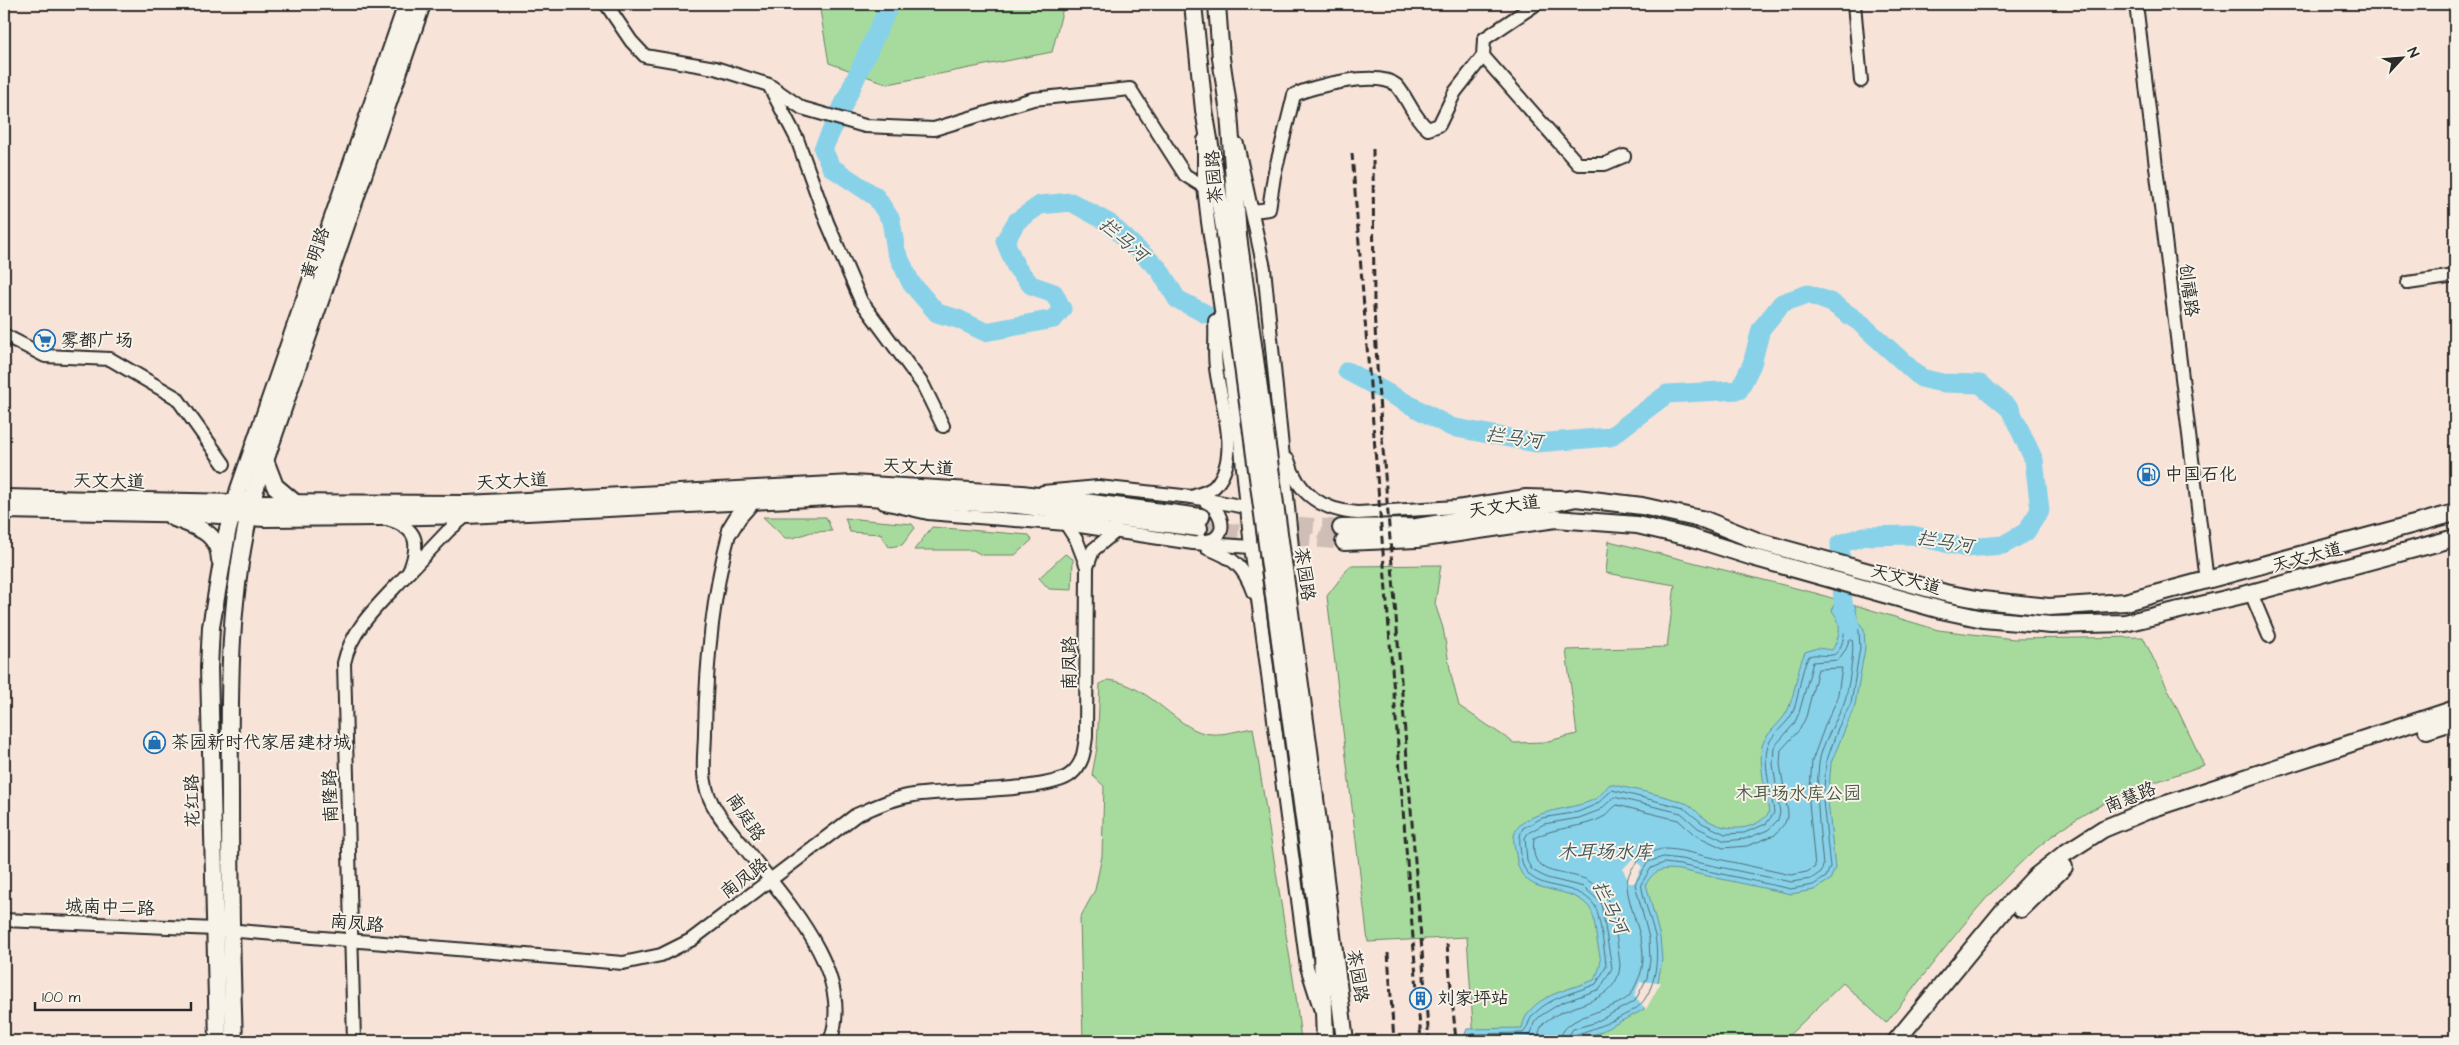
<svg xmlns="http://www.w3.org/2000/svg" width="2459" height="1045" font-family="'Architects Daughter','LXGW WenKai TC',sans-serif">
<rect width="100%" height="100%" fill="#f8e3d8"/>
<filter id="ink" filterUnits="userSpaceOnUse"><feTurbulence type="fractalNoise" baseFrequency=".02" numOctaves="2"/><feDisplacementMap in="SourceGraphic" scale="10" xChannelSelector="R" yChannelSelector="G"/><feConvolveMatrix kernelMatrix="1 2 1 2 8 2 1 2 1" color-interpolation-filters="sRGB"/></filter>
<g filter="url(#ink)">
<g fill="#a7db9d" stroke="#698364">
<path d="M819,4h245l-12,48 -164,32 -59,-21z"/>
<path d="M763,517h63l6,14 -21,1 -18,6h-8z"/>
<path d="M845,518l67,6 3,4 -13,17 -13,2 -8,-13 -31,-2z"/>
<path d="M932,527l97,8 3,5 -17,15h-33l-9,-5h-59z"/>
<path d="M1609,541l206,52 123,37 76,9 129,-2 61,128c-43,15 -88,29 -126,53 -78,48 -135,135 -192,205l-43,-40 -60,58h-309l-7,-104 -99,5 -41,-346 23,-30 91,-1 -6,39 8,24 8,47 8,31 55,37 30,-1 33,-8 -11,-84 101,-3 8,-62 -69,-12z"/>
<path d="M1065,554l8,5 -1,31 -23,-1 -10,-11z"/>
<path d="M1108,680c43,4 71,53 103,54 14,1 29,-4 42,-6l43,269 5,44h-218l-3,-123 15,-28 7,-34 2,-70 -12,-11 5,-27 3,-64z"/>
</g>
<path fill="#88d2e9" stroke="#638f9d" d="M1836,599l19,6 3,16 6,8 1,19 -10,57 -24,58 -3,38 7,67 -5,12 -16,10 -23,4 -111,-24c-18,-2 -25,-1 -34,14l14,53 2,23 -4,22 -15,28 -45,23 -24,8h-112l5,-12 55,-1c5,-32 47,-38 72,-48 10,-18 6,-21 3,-40 -2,-9 -2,-26 -8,-33 -22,-26 -69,-6 -73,-52 -1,-6 -3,-14 -2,-19 4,-26 60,-26 79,-36 7,-3 12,-11 17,-16 24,6 51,10 75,19 7,2 12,10 18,14 20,15 50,16 66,-4 -2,-17 -13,-58 -5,-72 7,-13 20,-20 25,-34 7,-18 8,-38 16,-55l12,-4 15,2c8,-13 11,-27 0,-39z"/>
<g fill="#f8e3d8">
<path d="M1633,858l9,9 -8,16h-5l-6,-14z"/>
<path d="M1640,982h21l-15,27 -12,-13z"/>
</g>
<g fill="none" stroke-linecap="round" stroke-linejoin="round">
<g stroke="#506e77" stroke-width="1">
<path d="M1468,1041l4,-7 51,-1c6,-6 5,-14 12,-20 17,-17 40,-20 61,-29l10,-17c0,-9 -7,-55 -11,-61 -19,-29 -71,-9 -74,-51 -1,-10 -3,-18 2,-27l19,-10 36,-6 19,-8 15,-14 72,18 18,15 23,11 19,-1 22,-9 8,-11c-2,-18 -13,-55 -5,-70 6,-13 20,-19 25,-34 6,-17 6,-37 15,-53 8,-3 14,1 23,-1 10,-1 14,-24 12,-32 0,-5 -4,-10 -6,-15l3,-2 9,3 9,22 1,17 -9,55 -13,25 -12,35 -3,38 7,66 -4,10 -13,8 -22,4 -111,-24 -16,-2 -13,5 -10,16c3,18 10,35 14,52 4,22 1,52 -15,69 -10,10 -49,25 -63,29l-3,7"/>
<path d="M1475,1041l51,-3 5,-4 3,-11 6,-7 21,-13 39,-14 12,-21 -11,-65 -17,-16 -37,-9 -15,-8 -5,-9 -2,-23 3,-5 16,-9 35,-6 21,-8 14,-13 67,16 17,15 27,13 20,-2 23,-9 10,-10 2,-7 -7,-49 1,-17 20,-23 5,-11 14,-51 25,-2 8,-11 3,-9h3c3,9 -4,53 -8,63 -8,20 -22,39 -25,60 -4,34 1,68 4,103l-2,6 -10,7 -20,3 -110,-23 -18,-2 -15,5 -13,22 14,54 1,22 -3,18 -12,23 -41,22 -21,6 -4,6 -1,6"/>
<path d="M1535,1041c5,-6 4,-15 11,-20 25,-19 72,-17 74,-56 -2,-16 -6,-57 -14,-68 -5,-6 -14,-15 -21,-18 -26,-10 -56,-1 -51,-41 22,-12 49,-9 71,-22 4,-3 7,-8 12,-11l61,15 17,15 28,13 24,-2 28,-11 10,-12 3,-10 -8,-49 1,-14 19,-21 6,-12 12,-48 24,-1 -5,32 -11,23 -14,38 -3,41 6,65 -8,5 -16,3c-27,-6 -55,-12 -82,-18 -14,-3 -30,-8 -45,-8 -17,1 -38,18 -37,37 3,32 27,64 10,96 -2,4 -4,10 -8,14 -17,17 -68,18 -69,45"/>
</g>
<g stroke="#88d2e9" stroke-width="19">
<path d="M890,4l-67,145 8,18 45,30 15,23 5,31 15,32 26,30 21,6 27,13 69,-13 8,-10 -8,-16 -23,-8 -15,-18 -11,-26 12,-20 23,-16 31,-3 38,21 50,46 18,30 29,15"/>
<path d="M1347,371l104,56 85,16 74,-6 57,-43 72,-4 13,-26 9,-35 21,-26 26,-9 24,9 27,19 62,56 21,5 38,1 30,25 24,51 6,50 -14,22 -23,13 -37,3 -54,-13 -48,1 -24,8 3,59 7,22"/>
</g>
<g stroke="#cfbeb5" stroke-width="16" stroke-dasharray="16 8" stroke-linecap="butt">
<path d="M1274,523l67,5"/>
<path d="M1199,528l145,14"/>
</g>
<defs>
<g id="minor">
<path d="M606,4l25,37 14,15 70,12 54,17 33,23 63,18 69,3 99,-30 97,-10 55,86 19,12"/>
<path d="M1854,4l7,77"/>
<path d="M2136,4l71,577"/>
<path d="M1483,56l95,108h27l19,-8"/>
<path d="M770,87l27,52 30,83 34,79 62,84 20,41"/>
<path d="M1204,140v47l4,35 32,216 11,109 56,420 13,41"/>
<path d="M1253,211l16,-2 5,-33 20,-81c19,-9 84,-25 102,-10 11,11 16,31 32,44l11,-4 16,-33 28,-36 1,-17 52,-35"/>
<path d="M2408,283l47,-7"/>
<path d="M4,335l41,21 65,3 67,39 47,66"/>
<path d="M1288,460c10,35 36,51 70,53l99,-6 69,-11 35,1"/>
<path d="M1043,492l55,-5 94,10 64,12"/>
<path d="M1192,497c7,-3 20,-6 24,-12 26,-31 4,-82 0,-117 -2,-16 0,-32 -1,-47"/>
<path d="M884,503l44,10 138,11 127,19 58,4 42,10 -29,-289 -27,-124"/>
<path d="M387,519c32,9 33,25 22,53l39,-41 19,-16"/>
<path d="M1066,524l11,17 10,26"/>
<path d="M730,530c-18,66 -24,135 -25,202 0,16 -3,34 0,50 3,23 22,44 36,61 39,51 116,129 89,198"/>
<path d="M1202,541c4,0 10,-1 12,-2 15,-9 5,-32 -8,-37"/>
<path d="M1207,548c25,9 37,18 46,44"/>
<path d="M2251,593l18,43"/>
<path d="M4,920l211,9 408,34 38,-8 30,-15 165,-125c19,-8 37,-17 58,-20 32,-5 137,-3 157,-21 12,-10 13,-22 15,-37l1,-170 6,-17 23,-19"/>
<path d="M354,1041l-10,-378c8,-37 40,-63 65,-91"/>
</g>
<g id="major">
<path d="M1193,4l11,106 21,123"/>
<path d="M1217,4l4,54 8,55 9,123"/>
<path d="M265,460l10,26 19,16"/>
<path d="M4,498l233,5 230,1 385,-20 170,10 179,23"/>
<path d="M4,510l200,4 61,4 115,-1 87,-2 383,-19 168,9 181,23"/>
<path d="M172,517c23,10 47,14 48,43"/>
<path d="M1341,528l76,-1 110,-18 49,-11 66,8 63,14 55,22 185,51 37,7 67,7 76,-5 330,-89"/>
<path d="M730,530l8,-13 14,-16"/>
<path d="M1344,542l73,-3 139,-20 81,6 56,13 63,20 185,52 42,9 68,6 74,-2 126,-30 204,-55"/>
<path d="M2427,730l28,-9"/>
<path d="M2021,909l43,-42"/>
<path d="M1334,951l11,90"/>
<path d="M1322,952l3,89"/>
<path d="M218,1041l-9,-373 2,-41 16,-94 12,-44 168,-485"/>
<path d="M234,1041c-3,-83 -4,-167 -4,-250 -1,-104 -2,-200 25,-301l167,-486"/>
<path d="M1896,1041l107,-130 32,-34 29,-23 39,-25 48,-20 304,-100"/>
</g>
</defs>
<use href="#minor" stroke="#2b2b2b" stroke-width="16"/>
<use href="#major" stroke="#2b2b2b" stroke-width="20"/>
<use href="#minor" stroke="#f7f3e8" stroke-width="12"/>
<use href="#major" stroke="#f7f3e8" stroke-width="16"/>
<g stroke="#2b2b2b" stroke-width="3" stroke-dasharray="8 4" stroke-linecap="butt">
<path d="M1373,149l1,159 4,77 51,656"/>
<path d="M1352,153l69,888"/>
<path d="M1447,944l9,97"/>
<path d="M1388,953l6,88"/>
</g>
<defs>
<g id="major-bridge">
<path d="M1225,233l97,719"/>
<path d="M1238,236l71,514 25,201"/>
</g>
</defs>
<use href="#major-bridge" stroke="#2b2b2b" stroke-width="20" stroke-linecap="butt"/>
<use href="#major-bridge" stroke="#f7f3e8" stroke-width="16"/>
</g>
</g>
<defs>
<symbol id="supermarket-ring" viewBox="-11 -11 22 22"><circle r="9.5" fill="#f7f3e8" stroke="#1f6fb2" stroke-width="1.5"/><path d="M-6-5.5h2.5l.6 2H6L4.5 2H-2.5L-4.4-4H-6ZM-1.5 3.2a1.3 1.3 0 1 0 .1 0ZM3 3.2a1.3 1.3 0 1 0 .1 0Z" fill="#1f6fb2"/></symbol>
<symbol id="fuel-ring" viewBox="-11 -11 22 22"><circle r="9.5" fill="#f7f3e8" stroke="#1f6fb2" stroke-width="1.5"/><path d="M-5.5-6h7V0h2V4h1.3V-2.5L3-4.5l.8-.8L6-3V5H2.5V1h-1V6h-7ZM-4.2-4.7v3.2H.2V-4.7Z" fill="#1f6fb2"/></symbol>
<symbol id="shop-ring" viewBox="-11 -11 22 22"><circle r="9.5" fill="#f7f3e8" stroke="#1f6fb2" stroke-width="1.5"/><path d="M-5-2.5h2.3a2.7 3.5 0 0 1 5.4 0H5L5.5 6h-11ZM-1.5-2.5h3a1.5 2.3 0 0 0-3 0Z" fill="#1f6fb2"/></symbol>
<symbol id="building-ring" viewBox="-11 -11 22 22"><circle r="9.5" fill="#f7f3e8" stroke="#1f6fb2" stroke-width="1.5"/><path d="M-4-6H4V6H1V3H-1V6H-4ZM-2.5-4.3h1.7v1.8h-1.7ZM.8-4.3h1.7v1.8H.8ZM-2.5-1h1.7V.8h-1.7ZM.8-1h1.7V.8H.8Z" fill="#1f6fb2"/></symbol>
</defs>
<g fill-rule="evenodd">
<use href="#supermarket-ring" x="32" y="328" width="25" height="25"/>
<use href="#fuel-ring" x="2136" y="462" width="25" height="25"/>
<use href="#shop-ring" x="142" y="730" width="25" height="25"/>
<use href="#building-ring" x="1408" y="986" width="25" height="25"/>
</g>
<g text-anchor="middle" stroke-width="4" stroke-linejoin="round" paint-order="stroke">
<g font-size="18" fill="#2b2b2b" stroke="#f7f3e8">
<text transform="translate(1214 177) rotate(-94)" y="6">茶园路</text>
<text transform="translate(315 253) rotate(-71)" y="6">黄明路</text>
<text transform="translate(2189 290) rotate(83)" y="6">创禧路</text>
<text transform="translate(918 467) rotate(3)" y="6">天文大道</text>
<text transform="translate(109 481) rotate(1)" y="6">天文大道</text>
<text transform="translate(512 481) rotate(-3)" y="6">天文大道</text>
<text transform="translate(1504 506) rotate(-8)" y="6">天文大道</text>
<text transform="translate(2307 557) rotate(-15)" y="6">天文大道</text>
<text transform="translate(1305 574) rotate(82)" y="6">茶园路</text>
<text transform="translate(1906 579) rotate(15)" y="6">天文大道</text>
<text transform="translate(1069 663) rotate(-90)" y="6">南凤路</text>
<text transform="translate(330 796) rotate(-92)" y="6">南隆路</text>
<text transform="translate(2130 797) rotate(-22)" y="6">南慧路</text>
<text transform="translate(192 801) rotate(-91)" y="6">花红路</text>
<text transform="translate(746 817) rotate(56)" y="6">南庭路</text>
<text transform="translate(744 878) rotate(-37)" y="6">南凤路</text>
<text transform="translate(110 907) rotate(2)" y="6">城南中二路</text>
<text transform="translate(357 923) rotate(5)" y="6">南凤路</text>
<text transform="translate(1358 976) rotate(81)" y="6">茶园路</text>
</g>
<g font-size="18" fill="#2b2b2b" stroke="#f7f3e8" text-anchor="start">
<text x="61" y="346">雾都广场</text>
<text x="2165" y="480">中国石化</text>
<text x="171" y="748">茶园新时代家居建材城</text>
<text x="1437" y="1004">刘家坪站</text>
</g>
<g font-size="18" fill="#4a5748" stroke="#f7f3e8">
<text x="1798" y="799">木耳场水库公园</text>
</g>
<g font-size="19" font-style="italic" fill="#42555a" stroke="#f7f3e8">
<text transform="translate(1124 239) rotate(40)" y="7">拦马河</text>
<text transform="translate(1514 437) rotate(8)" y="7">拦马河</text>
<text transform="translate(1945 541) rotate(9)" y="7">拦马河</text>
<text x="1605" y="858">木耳场水库</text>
<text transform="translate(1611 907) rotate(64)" y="7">拦马河</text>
</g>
</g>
<rect width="2459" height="1045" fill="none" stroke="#f7f3e8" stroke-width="20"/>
<rect x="10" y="10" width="2439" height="1025" fill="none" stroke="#2b2b2b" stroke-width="2" filter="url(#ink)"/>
<g transform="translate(2402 58) rotate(64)" stroke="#f7f3e8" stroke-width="4" paint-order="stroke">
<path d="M0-4L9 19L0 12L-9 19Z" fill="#2b2b2b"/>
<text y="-8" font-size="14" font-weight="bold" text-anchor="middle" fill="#2b2b2b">N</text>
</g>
<path d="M35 1002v8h156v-8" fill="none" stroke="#2b2b2b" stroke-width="2.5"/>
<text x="42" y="1002" font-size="15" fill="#2b2b2b" stroke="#f7f3e8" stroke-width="4" paint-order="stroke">100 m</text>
</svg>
